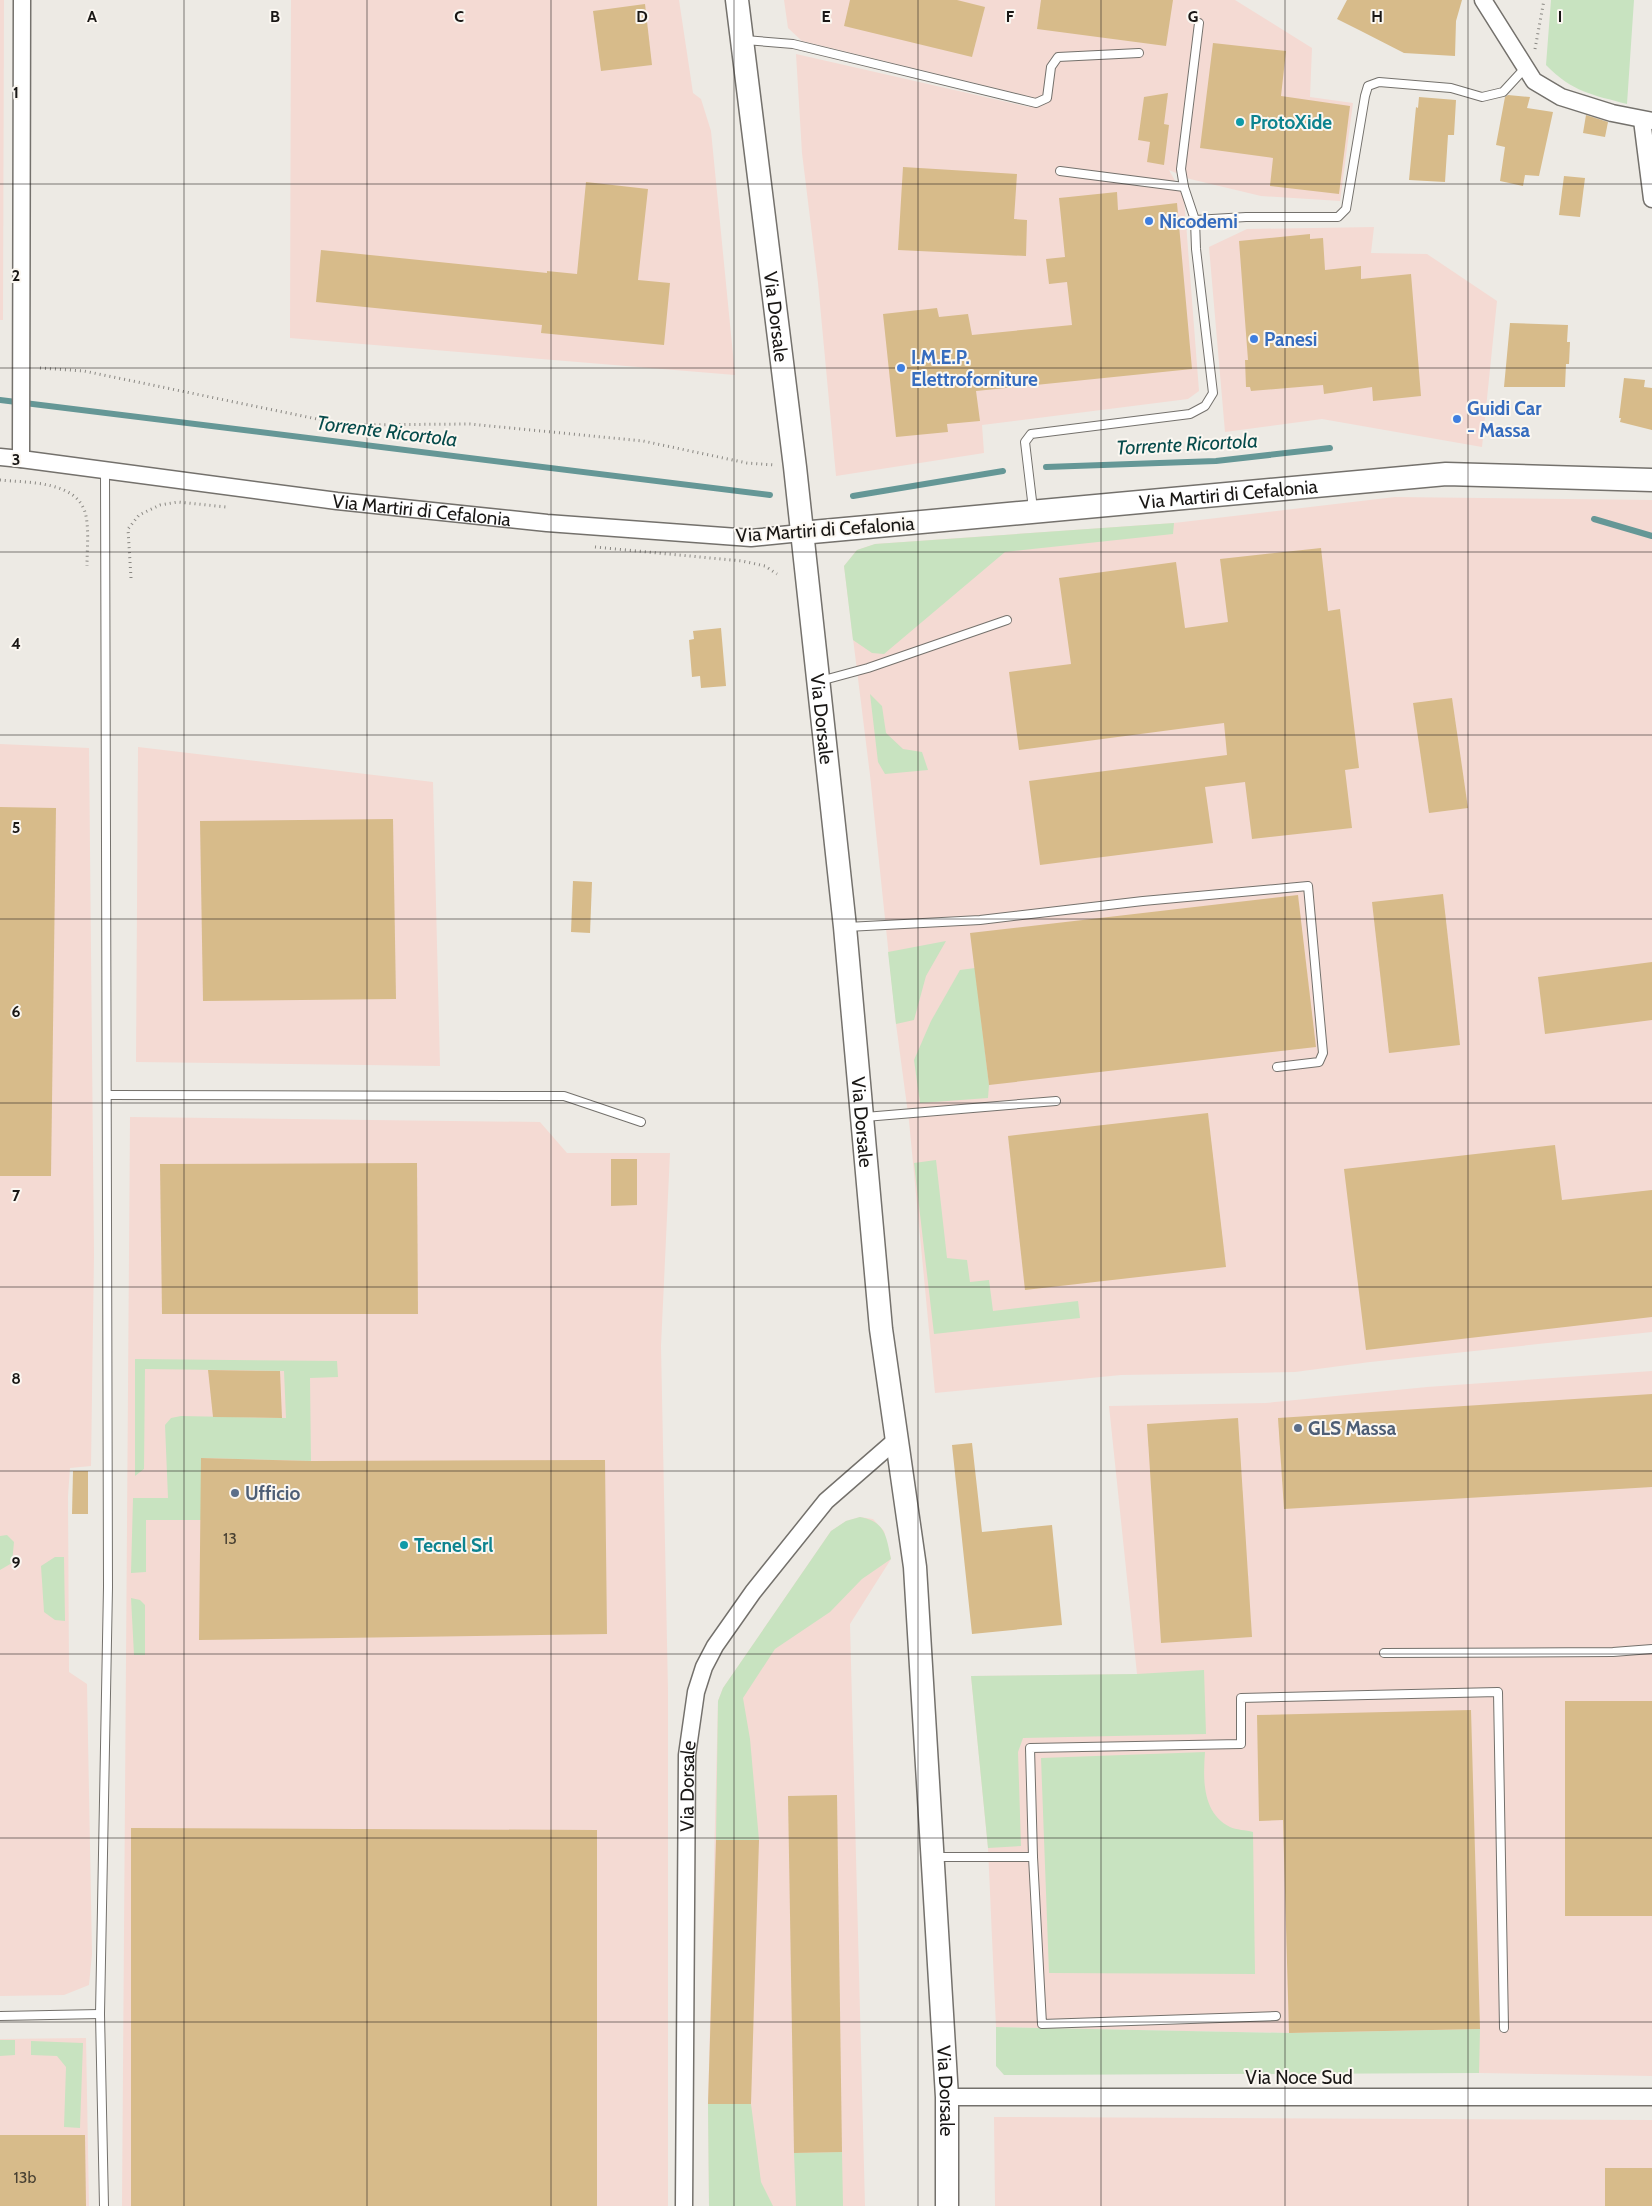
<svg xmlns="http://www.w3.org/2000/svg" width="1652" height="2206" font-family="Cabin,sans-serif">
<rect width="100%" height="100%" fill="#edeae4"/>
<g fill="#f4dad3">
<path d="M0,0h4l-1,320h-3z"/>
<path d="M291,0h388l14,93 8,6 10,32 24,244 -445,-37z"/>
<path d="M784,0h451l77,48 -2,49 43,6 -13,98 -79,-5 -71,-17 -21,-9 15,27 15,194 -11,8 -206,26 2,28 -148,23 -18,-193 -16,-130 -6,-99 233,53 -2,-11 -225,-55 -14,-13z"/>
<path d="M1374,227l-3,26 56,1 70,47 -15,146 -160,-28 -97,13 -16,-185 38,-18z"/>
<path d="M1395,497l257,3v832l-282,30 -75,10 -174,3 -186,18 -26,-272 -13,-97 -26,-249 -26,-209 13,-16 18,-6 299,-21z"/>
<path d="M0,744l89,4 5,506 -3,212 -21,2 -2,28 1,176 18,12 5,270 -3,31 -25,10 -64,1z"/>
<path d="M138,747l295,35 7,284 -304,-4z"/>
<path d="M130,1117l410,5 27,31h103l-9,193 7,345v515h-546z"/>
<path d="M1652,1371v705l-173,-3v-44l-190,4 -293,-6 -8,-179 -17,-172 166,-2 -28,-268 157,-3 161,-16z"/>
<path d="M860,1517l13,2 11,12 7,28 -41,65 15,582h-156l-1,-102 10,-403 5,-13 108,-157 15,-10z"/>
<path d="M86,2038l3,168h-89v-167z"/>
<path d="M994,2117l658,3v86h-657z"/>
</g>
<g fill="#c8e3c0">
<path d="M1551,0h83l-7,104c-34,-9 -55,-12 -81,-39z"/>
<path d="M1174,523l-1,11 -168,18 -121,102 -12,-1 -19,-13 -9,-74 13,-16 18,-6z"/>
<path d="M870,694l12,12 4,27 17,16 19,3 6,18 -43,4 -7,-12z"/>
<path d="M946,941l-20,35 -12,44 -18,4 -8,-72z"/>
<path d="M975,968l14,117 -1,13 -68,5 -6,-43 17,-39 29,-51z"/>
<path d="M936,1160l11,98 20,2 3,22 19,-2 4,31 85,-10 2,17 -146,16 -20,-171z"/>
<path d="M135,1359l202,2 1,16 -28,1 1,83 -110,-3v62h-55v52l-15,1 2,-75h35l-3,-73 6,-7 10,-2 105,2 -2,-47 -139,-2 -1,100 -9,7z"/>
<path d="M860,1517c26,5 26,19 31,42l-29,20 -32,33 -55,37 -32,49 7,41 9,101h-43l2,-139 5,-13 108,-157 15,-10z"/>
<path d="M7,1535l7,7 -2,21 -12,7v-34z"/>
<path d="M55,1557h9l1,64 -10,-1 -11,-8 -3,-46z"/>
<path d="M131,1598l9,2 5,5v50h-11z"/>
<path d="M1204,1670l2,64 -183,4 -5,14 3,94 -33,2 -17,-172 166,-2z"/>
<path d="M1205,1752c-2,27 -3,61 25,75 6,3 16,3 23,5l2,142 -206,-1 -8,-215z"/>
<path d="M996,2027l293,6 191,-4 -1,44 -475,2 -8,-9z"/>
<path d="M0,2040h15v15l-15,1z"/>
<path d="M31,2041l52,2 -3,85 -16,-1 2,-60 -9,-11 -26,-1z"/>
<path d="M708,2104h43l10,78 12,24h-64z"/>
<path d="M842,2152l1,54h-47l-2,-53z"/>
</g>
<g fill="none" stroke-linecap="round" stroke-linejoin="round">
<g stroke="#659796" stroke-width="6">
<path d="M0,400l770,95"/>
<path d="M1046,467l170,-6 114,-13"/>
<path d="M853,496l150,-25"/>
<path d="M1594,519l58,17"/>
</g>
</g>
<g fill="#d7bb8a">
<path d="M850,0h107l28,7 -13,50 -128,-31z"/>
<path d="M1041,0h132l-7,46 -129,-17z"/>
<path d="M1347,0h115l-6,21 -1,35 -51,-3 -43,-22 -24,-12z"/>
<path d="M645,4l7,61 -51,6 -8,-60z"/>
<path d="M1213,43l73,8 -5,45 69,10 -11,88 -69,-8 3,-28 -73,-10z"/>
<path d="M1168,93l-4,31 5,1 -5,40 -17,-3 3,-20 -12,-2 6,-43z"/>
<path d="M1508,95l22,2 -3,11 26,4 -14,64 -14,-1 -2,11 -23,-5 5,-34 -9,-2 9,-48z"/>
<path d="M1419,97l37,3 -2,35h-6l-3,47 -36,-2 7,-73 2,1z"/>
<path d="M1586,115l22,7 -3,15 -22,-4z"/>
<path d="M903,167l114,7 -3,45 13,1 -1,36 -128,-6z"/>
<path d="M1564,176l21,2 -5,39 -21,-2z"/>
<path d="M586,182l62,7 -10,91 32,3 -6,62 -123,-12 1,-8 -226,-23 5,-52 226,23v-2l30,3z"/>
<path d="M1117,192l1,18 59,-7 15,166 -216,22 4,30 -33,3 1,8 -52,5 -13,-123 54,-6 2,9 29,-3 4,21 100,-10 -5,-43 -18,2 -3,-25 19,-2 -6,-59z"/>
<path d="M1310,234v5l13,-1 2,32 36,-4v13l50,-5 10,122 -48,5 -1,-14 -48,7 -1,-9 -72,6 -1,-4h-4l-1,-27h3l-9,-119z"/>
<path d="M1510,323l58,2 -1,17h3l-1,22h-3l-1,23h-61z"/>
<path d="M1624,378l21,2 -1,7 8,1v42l-32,-8 1,-4h-2z"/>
<path d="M1321,548l7,63 12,-2 19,159 -14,2 7,58 -100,11 -7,-57 -40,5 8,56 -173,22 -11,-84 198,-26 -3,-32 -205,27 -10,-78 62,-8 -12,-86 117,-16 9,66 43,-6 -8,-63z"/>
<path d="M721,628l5,58 -25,2 -1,-12 -8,1 -3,-37 5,-1 -1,-8z"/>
<path d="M1452,698l16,110 -39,5 -16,-110z"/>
<path d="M0,807l56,1 -5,368h-51z"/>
<path d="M393,819l3,180 -193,2 -3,-180z"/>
<path d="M573,881l19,1 -2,51 -19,-1z"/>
<path d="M1443,894l17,151 -71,8 -17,-151z"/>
<path d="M1298,895l18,152 -327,38 -19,-152z"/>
<path d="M1652,962v58l-107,14 -7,-57z"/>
<path d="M1208,1113l18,154 -201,23 -17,-154z"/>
<path d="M1555,1145l7,55 90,-10v127l-286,33 -22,-181z"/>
<path d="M611,1159h26v46l-26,1z"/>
<path d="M417,1163l1,151h-256l-2,-150z"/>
<path d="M208,1370l72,1 2,47 -69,-1z"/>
<path d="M1652,1394v93l-368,22 -6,-91z"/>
<path d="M1238,1418l14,219 -91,6 -14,-219z"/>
<path d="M972,1443l10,89 70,-7 10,100 -90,9 -20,-189z"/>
<path d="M201,1458l110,3 294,-1 2,174 -408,6z"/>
<path d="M73,1471h15v43h-16z"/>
<rect x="1565" y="1701" width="87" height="215"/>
<path d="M1471,1710l9,319 -191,4 -6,-213 -24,1 -2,-106z"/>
<path d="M837,1795l5,357 -48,1 -6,-357z"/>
<path d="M131,1828l466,2v376h-466z"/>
<path d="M716,1840h43l-8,264h-43z"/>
<path d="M0,2135h85l1,71h-86z"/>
<rect x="1605" y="2168" width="47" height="38"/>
</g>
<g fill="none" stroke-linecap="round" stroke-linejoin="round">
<defs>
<g id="lane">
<path d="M745,40l48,4 243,59 11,-5 4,-31 7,-10 81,-4"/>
<path d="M1060,171l124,16"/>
<path d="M1195,220l51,-3h92l8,-8 19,-113 3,-10 11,-4 72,6 31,9 21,-5 23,-25"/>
<path d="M1033,509l-8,-67 6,-8 159,-20 15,-8 8,-13 -17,-144 -1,-29 -11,-33 -3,-18 18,-146"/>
<path d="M820,681l48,-13 139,-48"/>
<path d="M847,927l133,-7 163,-19 165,-15 15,167 -4,9 -42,5"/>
<path d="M107,1095l457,1 77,26"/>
<path d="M865,1117l191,-16"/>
<path d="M1384,1653l229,-1 39,-3"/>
<path d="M936,1857h97l9,167 234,-8"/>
<path d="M1033,1857l-3,-109 211,-4v-46l257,-6 6,336"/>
<path d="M0,2016l100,-2"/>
<path d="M104,2206l-4,-192 8,-427 -3,-1117"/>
</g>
<g id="street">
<path d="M1483,0l51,81 27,16 51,16 40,8"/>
<path d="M1642,120l10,79"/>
<path id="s1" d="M0,457l21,2 316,42 210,22 204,15 50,-5"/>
<path d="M21,459l1,-459"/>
<path d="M947,2097h705"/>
<path id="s2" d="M684,2206l3,-451 9,-63 8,-25 11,-21 38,-54 73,-91 70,-61"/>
</g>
<g id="secondary">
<path id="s3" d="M737,0l58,467 50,460 36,402 34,238 32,530v109"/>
<path id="s4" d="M801,533l645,-59 206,6"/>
</g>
</defs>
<use href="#lane" stroke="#74716c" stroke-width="10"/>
<use href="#street" stroke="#74716c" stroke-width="19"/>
<use href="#secondary" stroke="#74716c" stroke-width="25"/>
<g stroke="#8a8883" stroke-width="3" stroke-dasharray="1 4" stroke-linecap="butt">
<path d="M1535,49l9,-49"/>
<path d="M40,368l44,3 262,54 124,-1 173,17 104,22 27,2"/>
<path d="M0,480c27,3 79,0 86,36 3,15 1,34 1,50"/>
<path d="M595,547l147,14 23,5 12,8"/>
<path d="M131,578l-3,-49 11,-14 21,-10 18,-3 48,5"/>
</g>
<use href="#lane" stroke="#fff" stroke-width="8"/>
<use href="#street" stroke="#fff" stroke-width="16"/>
<use href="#secondary" stroke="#fff" stroke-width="22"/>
</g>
<path fill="none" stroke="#191715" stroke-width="1" stroke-opacity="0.55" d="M184,0v2206M367,0v2206M551,0v2206M734,0v2206M918,0v2206M1101,0v2206M1285,0v2206M1468,0v2206M0,184h1652M0,368h1652M0,552h1652M0,735h1652M0,919h1652M0,1103h1652M0,1287h1652M0,1471h1652M0,1654h1652M0,1838h1652M0,2022h1652"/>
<g fill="#0f9aa8" stroke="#fbf7f1" stroke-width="2">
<circle cx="1240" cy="122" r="5"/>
<circle cx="404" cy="1545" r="5"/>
</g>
<g fill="#3f7fe0" stroke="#fbf7f1" stroke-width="2">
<circle cx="1149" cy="221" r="5"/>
<circle cx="1254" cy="339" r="5"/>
<circle cx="901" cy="368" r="5"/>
<circle cx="1457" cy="419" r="5"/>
</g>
<g fill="#5c6f8a" stroke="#fbf7f1" stroke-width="2">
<circle cx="1298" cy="1428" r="5"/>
<circle cx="235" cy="1493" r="5"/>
</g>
<g text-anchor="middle" stroke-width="4" stroke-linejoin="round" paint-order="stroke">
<g font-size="16" fill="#484032">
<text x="230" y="1544">13</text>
<text x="25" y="2183">13b</text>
</g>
<g font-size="19" font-weight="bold" fill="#0d838f" stroke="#fbf7f1" text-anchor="start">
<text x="1250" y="129">ProtoXide</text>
<text x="414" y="1552">Tecnel Srl</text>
</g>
<g font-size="19" font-weight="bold" fill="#366cbe" stroke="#fbf7f1" text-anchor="start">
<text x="1159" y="228">Nicodemi</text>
<text x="1264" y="346">Panesi</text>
<text x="911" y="364">I.M.E.P.<tspan x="911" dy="22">Elettroforniture</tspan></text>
<text x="1467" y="415">Guidi Car<tspan x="1467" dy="22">- Massa</tspan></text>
</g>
<g font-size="19" fill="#191715" stroke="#fbf7f1">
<text dy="7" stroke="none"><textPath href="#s3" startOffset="319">Via Dorsale</textPath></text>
<text dy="7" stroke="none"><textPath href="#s4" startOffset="429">Via Martiri di Cefalonia</textPath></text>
<text dy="7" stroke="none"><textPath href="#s1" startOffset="425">Via Martiri di Cefalonia</textPath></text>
<text transform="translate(825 529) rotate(-4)" y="7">Via Martiri di Cefalonia</text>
<text dy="7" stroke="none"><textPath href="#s3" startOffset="724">Via Dorsale</textPath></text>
<text dy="7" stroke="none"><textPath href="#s3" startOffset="1129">Via Dorsale</textPath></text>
<text dy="7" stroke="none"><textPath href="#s2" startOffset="420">Via Dorsale</textPath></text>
<text x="1299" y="2084">Via Noce Sud</text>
<text dy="7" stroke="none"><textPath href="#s3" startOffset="2102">Via Dorsale</textPath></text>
</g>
<g font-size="19" font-weight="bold" fill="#4e5e75" stroke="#fbf7f1" text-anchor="start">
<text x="1308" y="1435">GLS Massa</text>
<text x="245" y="1500">Ufficio</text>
</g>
<g font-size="20" font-style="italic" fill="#064b4b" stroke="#fbf7f1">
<text transform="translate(387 431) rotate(7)" y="7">Torrente Ricortola</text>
<text transform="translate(1187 444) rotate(-3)" y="7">Torrente Ricortola</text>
</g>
</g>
<g font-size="16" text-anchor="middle" font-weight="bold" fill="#191715" stroke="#fbf7f1" stroke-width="4" stroke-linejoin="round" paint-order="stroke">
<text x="92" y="22">A</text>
<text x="275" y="22">B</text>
<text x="459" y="22">C</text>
<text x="642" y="22">D</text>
<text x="826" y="22">E</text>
<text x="1010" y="22">F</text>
<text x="1193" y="22">G</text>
<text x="1377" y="22">H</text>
<text x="1560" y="22">I</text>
<text x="16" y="98">1</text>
<text x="16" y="281">2</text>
<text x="16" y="465">3</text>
<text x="16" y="649">4</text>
<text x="16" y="833">5</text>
<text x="16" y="1017">6</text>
<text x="16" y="1201">7</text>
<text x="16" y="1384">8</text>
<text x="16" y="1568">9</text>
</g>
</svg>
